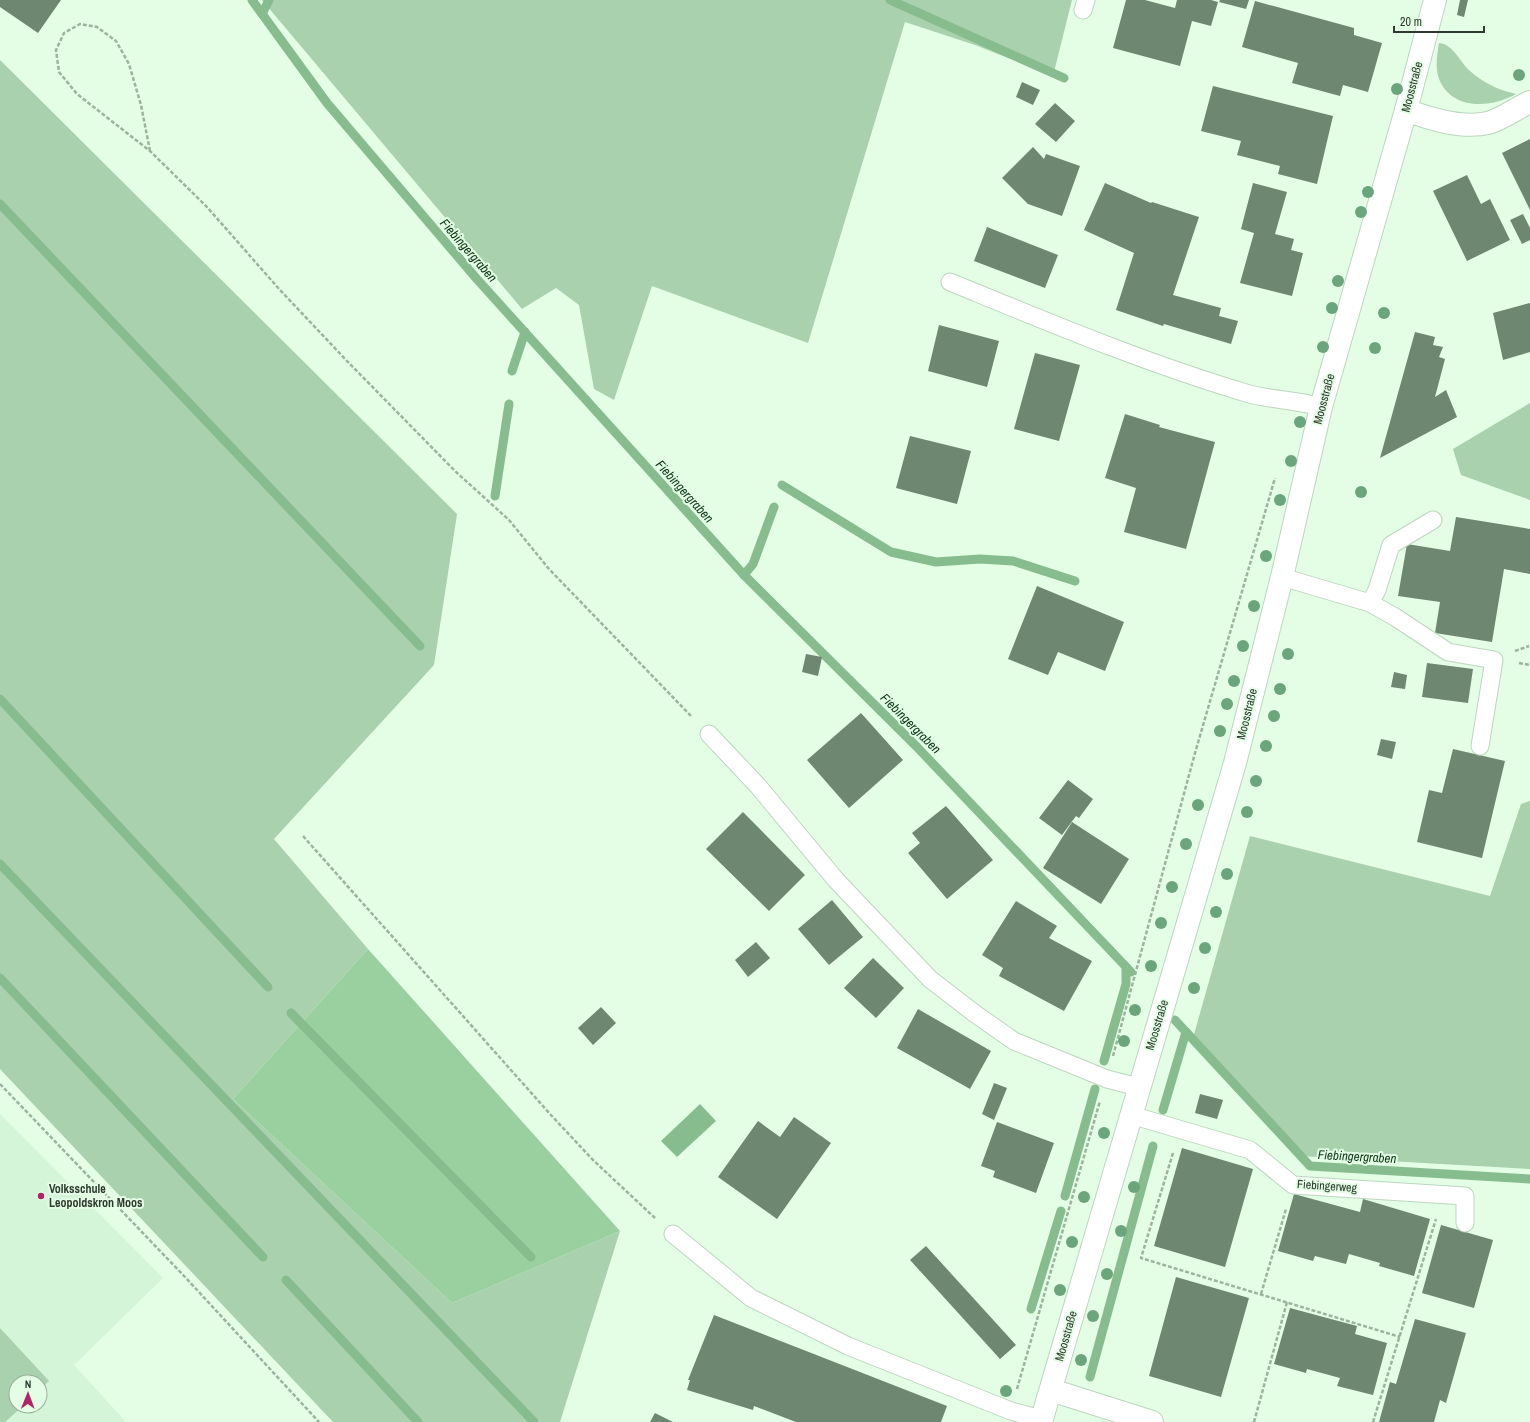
<svg xmlns="http://www.w3.org/2000/svg" width="1530" height="1422" font-family="'Archivo Narrow',sans-serif">
<rect width="100%" height="100%" fill="#e3fee5"/>
<path fill="#d4f5d7" fill-rule="evenodd" d="M0,1114l163,164 -89,87 52,57h-126zM16,1382h24v24h-24z"/>
<g fill="#a9d1ad">
<path d="M262,0h810l-19,76 -78,-31 -70,-23 -97,321 -156,-57 -38,114 -20,-11 -15,-84 -23,-17 -34,21z"/>
<path d="M1439,43c14,1 21,19 31,28 13,12 29,19 46,23 -24,14 -64,17 -77,-15 -4,-11 -2,-25 0,-36z"/>
<path d="M0,60l457,454 -23,151 -160,174 94,110 -135,150 219,204 168,-72 -60,191h-227l-333,-353z"/>
<path d="M1530,403v97l-69,-25 -8,-26z"/>
<path d="M1530,801v368l-231,-13 -106,-118 57,-202 240,60 31,-92z"/>
<path d="M0,1328l49,53 -9,9v-8h-24v24h7l-18,16h-5z"/>
</g>
<path fill="#9ad0a0" d="M368,949l252,282 -168,72 -219,-204z"/>
<path fill="#87bc8e" d="M700,1104l16,17 -39,36 -16,-16z"/>
<g fill="none" stroke-linecap="round" stroke-linejoin="round">
<g stroke="#87bc8e" stroke-width="9">
<path d="M252,0l75,103 149,175 268,297 173,172 214,225"/>
<path d="M890,0l174,78"/>
<path d="M262,14l7,-14"/>
<path d="M0,204l420,442"/>
<path d="M512,371l13,-39"/>
<path d="M782,485l109,67 45,10 44,-3 33,2 62,20"/>
<path d="M495,496l14,-92"/>
<path d="M744,575l9,-11 21,-57"/>
<path d="M0,699l268,288"/>
<path d="M0,864l534,558"/>
<path d="M0,978l263,279"/>
<path d="M291,1013l240,244"/>
<path d="M1175,1020l135,146 220,13"/>
<path d="M1104,1061l22,-77v-16"/>
<path d="M1163,1110l23,-78"/>
<path d="M1065,1196l30,-107"/>
<path d="M286,1280l132,142"/>
<path d="M1031,1309l30,-98"/>
<path d="M1090,1377l63,-231"/>
</g>
</g>
<g fill="#6e8771">
<path d="M0,0h61l-23,33 -38,-26z"/>
<path d="M1126,0h19l30,8 2,-8h34l7,2 -7,24 -19,-5 -12,45 -67,-18z"/>
<path d="M1220,0h29l-3,9 -27,-7z"/>
<path d="M1460,0h8l-4,17 -7,-2z"/>
<path d="M1255,1l99,27v7l28,8 -14,49 -25,-7 -3,11 -48,-13 6,-20 -56,-16z"/>
<path d="M1022,82l18,8 -7,15 -17,-8z"/>
<path d="M1213,86l120,30 -16,68 -39,-10 2,-8 -43,-11 4,-14 -40,-10z"/>
<path d="M1055,103l20,18 -19,21 -21,-18z"/>
<path d="M1530,139v71l-28,-57z"/>
<path d="M1033,147l11,12 2,-5 34,12 -18,50 -34,-12 -26,-26z"/>
<path d="M1467,175l14,29 9,-5 20,41 -43,21 -34,-70z"/>
<path d="M1105,183l46,20 1,-1 47,15 -26,78 48,13 -2,8 19,5 -7,23 -67,-20 -1,2 -47,-16 18,-57 -50,-23z"/>
<path d="M1253,183l34,9 -12,42 19,5 -3,11 12,3 -11,43 -52,-13 14,-50 -13,-4z"/>
<path d="M1523,214l7,14v12l-8,4 -12,-24z"/>
<path d="M987,227l71,28 -13,33 -71,-27z"/>
<path d="M1530,303v49l-27,8 -10,-47z"/>
<path d="M939,325l60,16 -12,46 -59,-16z"/>
<path d="M1415,332l20,5 -2,8 10,2 -4,10 6,2 -10,38 11,-7 11,27 -77,41z"/>
<path d="M1035,353l45,12 -21,76 -45,-12z"/>
<path d="M1125,414l35,11 -1,2 56,15 -29,107 -62,-17 12,-44 -31,-10z"/>
<path d="M910,436l61,15 -14,53 -61,-16z"/>
<path d="M1456,517l74,12v45l-26,-5 -12,73 -57,-9 5,-31 -42,-6 9,-52 43,7z"/>
<path d="M1037,586l87,36 -19,49 -47,-19 -10,23 -40,-16z"/>
<path d="M806,654l16,3 -4,19 -16,-4z"/>
<path d="M1427,663l46,6 -5,34 -46,-6z"/>
<path d="M1394,672l13,3 -2,14 -14,-2z"/>
<path d="M861,713l42,47 -54,48 -42,-48z"/>
<path d="M1381,739l15,3 -4,17 -15,-4z"/>
<path d="M1453,749l52,12 -23,97 -65,-16 12,-52 13,3z"/>
<path d="M1068,780l25,19 -14,19 -3,-2 -14,19 -23,-17z"/>
<path d="M946,806l47,54 -46,39 -39,-46 12,-10 -8,-10z"/>
<path d="M743,812l62,63 -36,36 -63,-62z"/>
<path d="M1072,822l57,37 -28,45 -58,-36z"/>
<path d="M832,900l31,37 -34,28 -31,-36z"/>
<path d="M1016,901l41,25 -8,12 43,23 -28,50 -65,-35 4,-8 -21,-13z"/>
<path d="M756,942l14,16 -22,19 -13,-17z"/>
<path d="M873,958l31,30 -28,30 -32,-30z"/>
<path d="M601,1007l15,16 -23,22 -15,-17z"/>
<path d="M918,1009l73,42 -21,38 -73,-41z"/>
<path d="M994,1083l13,5 -13,32 -12,-6z"/>
<path d="M1200,1094l23,6 -6,19 -22,-6z"/>
<path d="M794,1117l37,26 -54,76 -59,-42 40,-56 22,16z"/>
<path d="M997,1122l57,21 -18,50 -43,-16 2,-6 -14,-5z"/>
<path d="M1182,1148l71,21 -28,98 -71,-21z"/>
<path d="M1294,1194l66,18 3,-13 67,20 -16,57 -35,-10 1,-3 -31,-9 -3,10 -31,-8 -2,5 -35,-10z"/>
<path d="M1441,1225l52,15 -19,68 -52,-15z"/>
<path d="M926,1246l90,99 -16,14 -90,-99z"/>
<path d="M1176,1277l73,21 -28,99 -72,-21z"/>
<path d="M1290,1308l67,18 -2,8 32,9 -14,52 -36,-9 3,-8 -33,-9 -1,4 -32,-9z"/>
<path d="M714,1315l233,91 -6,16h-145l-42,-16 -1,4 -66,-20 3,-10h-2z"/>
<path d="M1415,1319l51,14 -20,70 -6,-3 -6,22h-55l11,-40 6,2z"/>
<path d="M655,1413l18,9h-23z"/>
</g>
<g fill="none" stroke-linecap="round" stroke-linejoin="round">
<defs>
<g id="service">
<path d="M1083,10l3,-10"/>
<path d="M950,282c98,40 195,81 296,111 24,7 51,7 75,14"/>
<path d="M1282,577l88,26 25,14 53,35 46,8 -14,86"/>
<path d="M1370,603l7,-13 14,-45 42,-25"/>
<path d="M709,734l49,52 78,94 94,99 44,34 40,28 93,38 31,8"/>
<path d="M1131,1115l119,35 43,35 172,11v27"/>
<path d="M673,1234l78,64 97,48 163,65 30,8"/>
</g>
<g id="minor">
<path d="M1406,110c24,9 56,19 82,13 14,-4 29,-15 42,-21"/>
<path d="M1051,1390l101,32"/>
</g>
<path id="tertiary" d="M1041,1422l194,-659 47,-186 39,-170 85,-297 29,-110"/>
</defs>
<use href="#service" stroke="#bcd6be" stroke-width="19"/>
<use href="#minor" stroke="#bcd6be" stroke-width="24"/>
<use href="#tertiary" stroke="#bcd6be" stroke-width="24"/>
<g stroke="#9db29f" stroke-width="2.5" stroke-dasharray="4 2" stroke-linecap="butt">
<path d="M150,151l-9,-46 -12,-41 -13,-23 -19,-14 -17,-3 -16,9 -8,17 3,22 18,22 73,57 56,55 74,84 67,71 108,110 54,49 40,49 143,148"/>
<path d="M1515,651l14,-5"/>
<path d="M1519,663l11,2"/>
<path d="M303,836l247,278 43,46 62,58"/>
<path d="M1113,1056l82,-303 80,-275"/>
<path d="M0,1084l185,193 134,145"/>
<path d="M1173,1153l-32,105 259,79"/>
<path d="M1261,1294l25,-85"/>
<path d="M1017,1389l83,-288"/>
<path d="M1254,1422l33,-120"/>
<path d="M1373,1422l63,-203"/>
</g>
<use href="#service" stroke="#fff" stroke-width="17"/>
<use href="#minor" stroke="#fff" stroke-width="22"/>
<use href="#tertiary" stroke="#fff" stroke-width="22"/>
</g>
<g fill="#6ba57b">
<circle cx="1519" cy="75" r="6"/>
<circle cx="1397" cy="89" r="6"/>
<circle cx="1368" cy="192" r="6"/>
<circle cx="1361" cy="212" r="6"/>
<circle cx="1338" cy="281" r="6"/>
<circle cx="1332" cy="308" r="6"/>
<circle cx="1384" cy="313" r="6"/>
<circle cx="1323" cy="347" r="6"/>
<circle cx="1375" cy="348" r="6"/>
<circle cx="1300" cy="422" r="6"/>
<circle cx="1291" cy="461" r="6"/>
<circle cx="1361" cy="492" r="6"/>
<circle cx="1280" cy="500" r="6"/>
<circle cx="1266" cy="556" r="6"/>
<circle cx="1254" cy="606" r="6"/>
<circle cx="1243" cy="646" r="6"/>
<circle cx="1288" cy="654" r="6"/>
<circle cx="1234" cy="681" r="6"/>
<circle cx="1280" cy="689" r="6"/>
<circle cx="1227" cy="704" r="6"/>
<circle cx="1274" cy="716" r="6"/>
<circle cx="1220" cy="731" r="6"/>
<circle cx="1266" cy="746" r="6"/>
<circle cx="1256" cy="781" r="6"/>
<circle cx="1198" cy="805" r="6"/>
<circle cx="1247" cy="812" r="6"/>
<circle cx="1186" cy="844" r="6"/>
<circle cx="1227" cy="874" r="6"/>
<circle cx="1172" cy="887" r="6"/>
<circle cx="1216" cy="912" r="6"/>
<circle cx="1161" cy="923" r="6"/>
<circle cx="1205" cy="948" r="6"/>
<circle cx="1151" cy="966" r="6"/>
<circle cx="1194" cy="988" r="6"/>
<circle cx="1135" cy="1010" r="6"/>
<circle cx="1124" cy="1041" r="6"/>
<circle cx="1104" cy="1133" r="6"/>
<circle cx="1134" cy="1187" r="6"/>
<circle cx="1084" cy="1197" r="6"/>
<circle cx="1121" cy="1231" r="6"/>
<circle cx="1072" cy="1242" r="6"/>
<circle cx="1107" cy="1274" r="6"/>
<circle cx="1060" cy="1290" r="6"/>
<circle cx="1093" cy="1316" r="6"/>
<circle cx="1081" cy="1360" r="6"/>
<circle cx="1006" cy="1391" r="6"/>
</g>
<circle fill="#af2565" stroke="#e3fee5" stroke-width="1.5" cx="41" cy="1196" r="4"/>
<g text-anchor="middle" stroke-width="4" stroke-linejoin="round" paint-order="stroke">
<g font-size="12" fill="#2d382e" stroke="#e3fee5">
<text transform="translate(1412 87) rotate(-75)" y="4">Moosstraße</text>
<text transform="translate(1324 399) rotate(-75)" y="4">Moosstraße</text>
<text transform="translate(1247 714) rotate(-76)" y="4">Moosstraße</text>
<text transform="translate(1157 1025) rotate(-73)" y="4">Moosstraße</text>
<text transform="translate(1327 1186) rotate(4)" y="4">Fiebingerweg</text>
<text transform="translate(1066 1336) rotate(-74)" y="4">Moosstraße</text>
</g>
<g font-size="12" font-weight="bold" fill="#2d382e" stroke="#e3fee5" text-anchor="start">
<text x="49" y="1193">Volksschule<tspan x="49" dy="14">Leopoldskron Moos</tspan></text>
</g>
<g font-size="13" font-style="italic" fill="#0c3415" stroke="#e3fee5">
<text transform="translate(469 250) rotate(49)" y="5">Fiebingergraben</text>
<text transform="translate(685 491) rotate(48)" y="5">Fiebingergraben</text>
<text transform="translate(911 723) rotate(45)" y="5">Fiebingergraben</text>
<text transform="translate(1357 1156) rotate(3)" y="5">Fiebingergraben</text>
</g>
</g>
<g transform="translate(28 1394) rotate(1)"><circle r="19" fill="#e3fee5" stroke="#9aaf9c"/>
<path d="M0-3L7 15L0 10L-7 15Z" fill="#af2565"/>
<text y="-6" font-size="11" font-weight="bold" text-anchor="middle" fill="#2d382e">N</text>
</g>
<path d="M1394 26v6h90v-6" fill="none" stroke="#2d382e" stroke-width="2"/>
<text x="1400" y="26" font-size="12" fill="#2d382e" stroke="#e3fee5" stroke-width="3" paint-order="stroke">20 m</text>
</svg>
